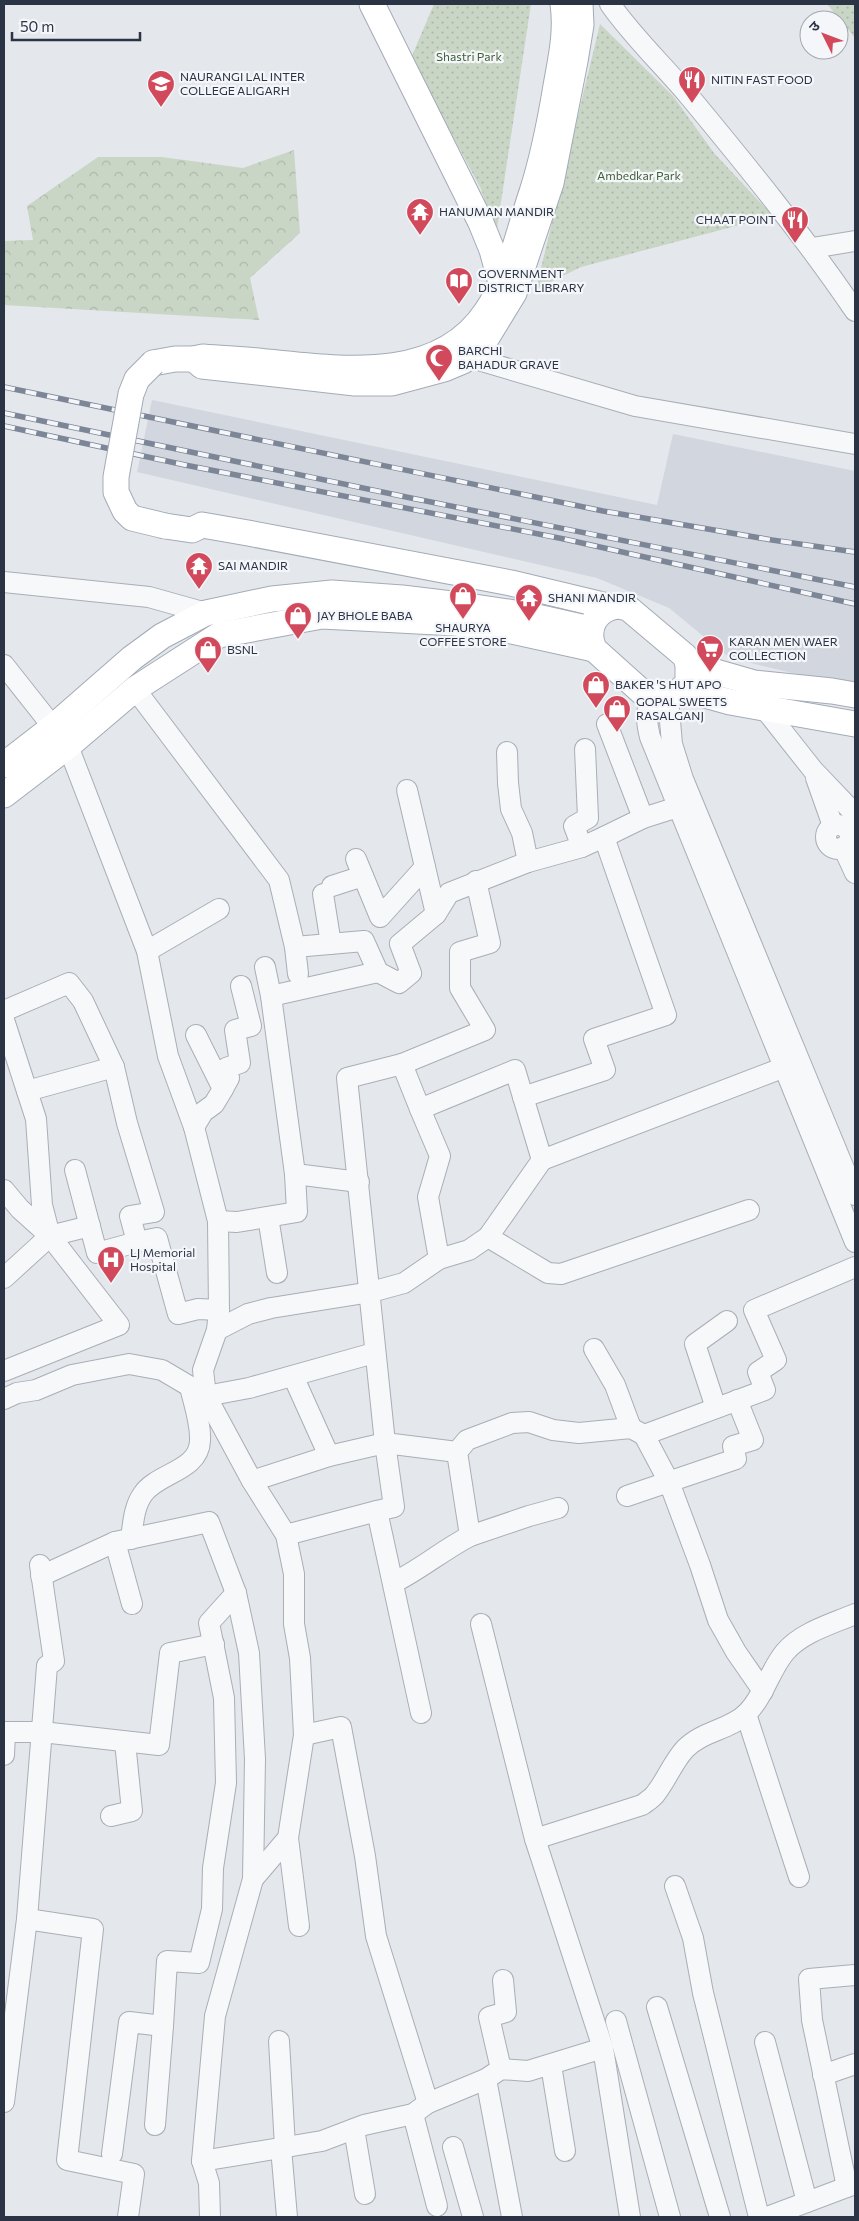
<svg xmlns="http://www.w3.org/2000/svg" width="859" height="2221" font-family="Commissioner,'Noto Sans Devanagari',sans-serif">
<defs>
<pattern id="forest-crowns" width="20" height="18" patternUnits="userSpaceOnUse" patternTransform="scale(1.25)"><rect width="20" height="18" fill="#c9d6c5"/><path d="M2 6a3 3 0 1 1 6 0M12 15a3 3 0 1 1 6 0" fill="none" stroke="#adb8ab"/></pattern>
<pattern id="park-dots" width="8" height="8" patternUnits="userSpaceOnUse" patternTransform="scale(1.25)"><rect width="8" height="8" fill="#c9d6c5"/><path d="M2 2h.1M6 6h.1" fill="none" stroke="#adb8ab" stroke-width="1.8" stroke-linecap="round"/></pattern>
</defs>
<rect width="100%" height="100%" fill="#e4e7ec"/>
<path fill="#d2d6de" d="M152,400l505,105 16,-71 182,37v217l-125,-30 -61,-50 -72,-30 -460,-106z"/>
<path fill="url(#forest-crowns)" d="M294,150l6,83 -50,45 9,42 -255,-15v-64l29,-1 -6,-34 71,-49h64l81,11z"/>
<g fill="url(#park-dots)">
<path d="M434,4h97l-35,231 -15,-46 -70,-131z"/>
<path d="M827,4h28v34z"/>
<path d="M600,24l73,72 41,57 59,63 -192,51 -45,22z"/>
</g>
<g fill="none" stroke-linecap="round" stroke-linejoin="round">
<defs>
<g id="minor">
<path d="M610,4c23,33 53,61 79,92 58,70 115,140 166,215"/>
<path d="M812,248l43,-7"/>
<path d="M468,357l167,49 220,38"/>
<path d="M4,582l145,15 57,16"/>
<path d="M4,665l49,62"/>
<path d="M135,689l144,191 16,67"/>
<path d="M651,697c-5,14 -5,25 -1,40l205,505"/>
<path d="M668,698l4,46 11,35 172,416"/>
<path d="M764,708l49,62 42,44"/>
<path d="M68,746l79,205 21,105 26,71 24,94 1,89 -2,20 -14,40 3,26 46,85 77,-25 56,-13 9,64 -17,4 44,202"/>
<path d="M507,752l1,31 3,26 11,24 6,29"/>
<path d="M816,778l17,48"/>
<path d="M407,790l18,77"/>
<path d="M643,818l35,-11"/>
<circle cx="838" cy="837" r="12"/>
<path d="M604,837l39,-19 -36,-94"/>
<path d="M582,847l-8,-21 14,-8 -3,-69"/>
<path d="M843,847l12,26"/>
<path d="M356,859l24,58 45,-50 11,47"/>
<path d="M332,886l31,-10"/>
<path d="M323,894l8,50"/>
<path d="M147,951l72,-42"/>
<path d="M265,967l6,29"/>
<path d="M298,974l-3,-27 69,-6 14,31"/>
<path d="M4,1011l65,-28 14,18 31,66 13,56 27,89 -24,4 7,26 20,-4 21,76 20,-5 21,1"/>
<path d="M4,1020l32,99 6,86 8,31 40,-10"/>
<path d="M402,1064l83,-34 -25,-42v-36l30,-9 -14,-62"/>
<path d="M223,1089l6,-11 -3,-10 14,-5 -5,-33 16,-4 -10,-40"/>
<path d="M27,1091l87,-24"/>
<path d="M194,1127l9,-15 11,-8 9,-15 -27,-54"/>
<path d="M75,1170l22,83 40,-11"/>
<path d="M295,1174l64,8"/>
<path d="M4,1190l16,19 30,27 69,89 -115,46"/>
<path d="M268,1217l9,56"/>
<path d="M218,1221l19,1 60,-10 -2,-38 -24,-178 107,-24 21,11 12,-10 -11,-29 36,-30 13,-21 79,-31 54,-15 22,-10 62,178 -72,24 11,31 -82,27"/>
<path d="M488,1237l60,36 13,1 188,-64"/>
<path d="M439,1259l30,-9 19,-13 54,-77"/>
<path d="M4,1278l46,-42"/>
<path d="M217,1330l31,-16 23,-6 100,-16 33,-9 35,-24 -11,-62 12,-41 -20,-47"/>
<path d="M594,1349l21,36 16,43"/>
<path d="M293,1376l36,80"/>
<path d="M4,1399l13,-6 19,-3 36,-15 57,-11 33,6 44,26 43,-8 125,-35"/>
<path d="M716,1408l-21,-64 32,-23"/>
<path d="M644,1435l25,47 31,83 18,55 18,32 27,39"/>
<path d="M457,1452l-72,-9 -38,-365 55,-14 18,45 95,-39 27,90 243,-93"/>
<path d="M252,1481l34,54 8,39v50l6,34 4,77 -16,103 -35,41"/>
<path d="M627,1496l109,-37 -3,-13 20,-6 -16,-40"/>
<path d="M286,1535l91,-24"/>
<path d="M470,1536l59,-20 29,-8"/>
<path d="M131,1539c2,-15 3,-33 12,-45 14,-21 56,-23 57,-53 1,-18 -6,-37 -10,-54"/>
<path d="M41,1576l74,-34"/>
<path d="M393,1583c28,-14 50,-33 77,-47l-13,-84 10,-12 45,-17 17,-1 24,8 26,3 52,-5 13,7 121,-45 -7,-18 18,-12 -22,-50 101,-43"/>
<path d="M132,1604l-17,-62 94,-20 27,71 13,60 6,106 -2,120 -38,137 -13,145 7,22 1,34"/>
<path d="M481,1624l54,215 68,209"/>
<path d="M746,1714l53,163"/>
<path d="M304,1735l37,-8 24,129 11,80 52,167"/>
<path d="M4,1755l1,-23h37l117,13 11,-92 44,-9"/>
<path d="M111,1816l21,-5 -7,-69"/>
<path d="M288,1838l11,88"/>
<path d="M535,1839l107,-34c4,-3 11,-7 14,-12 11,-14 17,-31 29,-44 17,-18 45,-19 62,-36 17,-17 23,-43 38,-61 17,-20 47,-28 70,-38"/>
<path d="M675,1886l18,52 10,55 56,224"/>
<path d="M27,1919l66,10 -26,231 67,14 -6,43"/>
<path d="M657,2007l63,210"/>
<path d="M616,2021l54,196"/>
<path d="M279,2041l6,106"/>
<path d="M765,2042l42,160"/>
<path d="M551,2065l14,86"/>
<path d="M501,2069l-12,-52 17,-5 -3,-32"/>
<path d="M823,2075l32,-11"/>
<path d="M486,2079l26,138"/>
<path d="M4,2102l23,-183 20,-253 7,-5 -14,-96"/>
<path d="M413,2114l24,92"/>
<path d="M155,2125l8,-99"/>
<path d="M354,2129l11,65"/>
<path d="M453,2147l20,70"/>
<path d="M281,2148l6,69"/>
<path d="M112,2154l17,-132 34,4 4,-65 32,2 13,-54 1,-41 13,-85 -2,-85 -15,-75 27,-30"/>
<path d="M202,2161l120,-20 42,-16 49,-11 15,-11 58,-24 15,-10 27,2 75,-23 27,169"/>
<path d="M847,2187l-35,-167 -3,-41 46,-4"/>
<path d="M767,2217l88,-33"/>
</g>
<g id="major">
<path d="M372,4l109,219 11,27 9,33"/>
<path d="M563,4c4,28 -2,54 -7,82 -6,36 -13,72 -24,106 -13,38 -23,87 -46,120 -48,72 -145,57 -219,50 -21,-3 -42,-3 -64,-5l-9,2 8,7 153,17h37l52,-14 19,-8 18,-14 33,-54 37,-110 24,-122 6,-36 -1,-21"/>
<path d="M153,363l22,-4h19"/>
<path d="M165,526l27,4 10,-5 46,8 263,50 100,24"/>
<path d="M619,606l9,2 57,48 3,8v19c-14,14 -26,20 -45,10l-49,-44c-9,-21 2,-41 25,-43z"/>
<path d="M688,664l66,19 78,8 23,4"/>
<path d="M683,689l47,13 125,22"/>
<path d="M4,765l49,-38 79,-69 30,-22 44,-23 66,-14 60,-6 70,5 66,8 60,9 62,14"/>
<path d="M4,795l64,-49 67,-57 84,-54 103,-19 134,7 51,7 87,19"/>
</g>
</defs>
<use href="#minor" stroke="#a9aeb7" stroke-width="22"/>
<use href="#major" stroke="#a3abb8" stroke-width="27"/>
<use href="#minor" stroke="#f7f8fa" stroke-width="20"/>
<use href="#major" stroke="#fff" stroke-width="25"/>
<defs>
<g id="rail">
<path d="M4,387l599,124 169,29 83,12"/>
<path d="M4,413l407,85 444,89"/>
<path d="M4,426l181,39 379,74 291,65"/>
</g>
</defs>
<use href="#rail" stroke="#7d8696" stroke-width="5.5"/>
<use href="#rail" stroke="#f4f6f9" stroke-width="4" stroke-dasharray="11" stroke-linecap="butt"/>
<defs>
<path id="major-bridge" d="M153,363l-16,16 -6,15 -15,83v15l9,19 7,7 33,8"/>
</defs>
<use href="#major-bridge" stroke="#a3abb8" stroke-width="27" stroke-linecap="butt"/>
<use href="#major-bridge" stroke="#fff" stroke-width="25"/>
</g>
<defs>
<symbol id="restaurant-pin" viewBox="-11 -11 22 30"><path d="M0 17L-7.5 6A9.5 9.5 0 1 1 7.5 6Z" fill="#d1495b" stroke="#f4f6f9"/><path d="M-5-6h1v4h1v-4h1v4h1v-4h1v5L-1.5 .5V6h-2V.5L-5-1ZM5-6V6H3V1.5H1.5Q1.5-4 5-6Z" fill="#fff"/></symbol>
<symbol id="school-pin" viewBox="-11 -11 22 30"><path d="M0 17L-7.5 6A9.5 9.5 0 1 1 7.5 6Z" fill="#d1495b" stroke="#f4f6f9"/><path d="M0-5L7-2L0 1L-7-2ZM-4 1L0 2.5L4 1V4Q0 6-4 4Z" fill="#fff"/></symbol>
<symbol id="temple-pin" viewBox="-11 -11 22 30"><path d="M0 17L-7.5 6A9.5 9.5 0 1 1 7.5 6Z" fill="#d1495b" stroke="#f4f6f9"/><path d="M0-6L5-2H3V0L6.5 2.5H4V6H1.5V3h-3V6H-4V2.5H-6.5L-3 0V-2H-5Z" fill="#fff"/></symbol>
<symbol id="library-pin" viewBox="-11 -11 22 30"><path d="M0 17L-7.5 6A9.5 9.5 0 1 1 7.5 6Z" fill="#d1495b" stroke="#f4f6f9"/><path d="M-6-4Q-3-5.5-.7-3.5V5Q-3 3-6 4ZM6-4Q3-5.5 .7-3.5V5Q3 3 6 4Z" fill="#fff"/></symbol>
<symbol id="mosque-pin" viewBox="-11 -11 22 30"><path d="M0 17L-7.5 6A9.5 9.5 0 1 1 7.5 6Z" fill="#d1495b" stroke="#f4f6f9"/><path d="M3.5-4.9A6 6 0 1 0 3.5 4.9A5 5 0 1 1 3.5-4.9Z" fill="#fff"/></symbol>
<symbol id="shop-pin" viewBox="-11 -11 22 30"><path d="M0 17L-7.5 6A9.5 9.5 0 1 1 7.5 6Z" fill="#d1495b" stroke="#f4f6f9"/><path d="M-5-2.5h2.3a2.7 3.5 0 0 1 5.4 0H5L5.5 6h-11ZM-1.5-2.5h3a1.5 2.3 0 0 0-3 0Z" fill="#fff"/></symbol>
<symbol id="supermarket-pin" viewBox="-11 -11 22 30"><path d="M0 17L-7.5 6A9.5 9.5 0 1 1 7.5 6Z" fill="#d1495b" stroke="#f4f6f9"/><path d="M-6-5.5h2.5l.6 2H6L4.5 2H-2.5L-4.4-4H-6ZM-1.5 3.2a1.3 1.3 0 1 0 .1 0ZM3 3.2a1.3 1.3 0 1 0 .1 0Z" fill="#fff"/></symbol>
<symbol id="hospital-pin" viewBox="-11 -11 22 30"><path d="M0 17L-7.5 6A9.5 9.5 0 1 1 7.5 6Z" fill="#d1495b" stroke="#f4f6f9"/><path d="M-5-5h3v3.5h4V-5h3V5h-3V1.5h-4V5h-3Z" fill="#fff"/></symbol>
</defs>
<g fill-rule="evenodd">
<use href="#restaurant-pin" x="676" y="64" width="32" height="43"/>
<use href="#school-pin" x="145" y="68" width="32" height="43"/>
<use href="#temple-pin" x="404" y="196" width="32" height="43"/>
<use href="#restaurant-pin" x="779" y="204" width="32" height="43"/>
<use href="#library-pin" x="443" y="265" width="32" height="43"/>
<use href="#mosque-pin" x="423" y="342" width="32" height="43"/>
<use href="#temple-pin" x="183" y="550" width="32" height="43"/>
<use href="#shop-pin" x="447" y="580" width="32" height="43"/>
<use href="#temple-pin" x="513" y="582" width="32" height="43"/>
<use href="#shop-pin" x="282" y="600" width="32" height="43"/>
<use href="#supermarket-pin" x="694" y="633" width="32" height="43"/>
<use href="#shop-pin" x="192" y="634" width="32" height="43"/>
<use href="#shop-pin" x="580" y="669" width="32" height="43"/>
<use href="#shop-pin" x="601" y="693" width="32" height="43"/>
<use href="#hospital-pin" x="95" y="1244" width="32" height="43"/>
</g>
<g text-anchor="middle" stroke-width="4.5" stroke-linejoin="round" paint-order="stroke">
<g font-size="12" fill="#3f6138" stroke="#f4f6f9">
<text x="469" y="61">Shastri Park</text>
<text x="639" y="180">Ambedkar Park</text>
</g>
<g font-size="12" fill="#2b3445" stroke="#f4f6f9" text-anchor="start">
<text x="180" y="81">NAURANGI LAL INTER<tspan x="180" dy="14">COLLEGE ALIGARH</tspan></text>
<text x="711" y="84">NITIN FAST FOOD</text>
<text x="439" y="216">HANUMAN MANDIR</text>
<text x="776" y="224" text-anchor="end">CHAAT POINT</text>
<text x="478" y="278">GOVERNMENT<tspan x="478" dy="14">DISTRICT LIBRARY</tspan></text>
<text x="458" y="355">BARCHI<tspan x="458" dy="14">BAHADUR GRAVE</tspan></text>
<text x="218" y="570">SAI MANDIR</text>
<text x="548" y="602">SHANI MANDIR</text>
<text x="317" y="620">JAY BHOLE BABA</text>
<text x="463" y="632" text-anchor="middle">SHAURYA<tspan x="463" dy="14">COFFEE STORE</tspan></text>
<text x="729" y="646">KARAN MEN WAER<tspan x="729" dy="14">COLLECTION</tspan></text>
<text x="227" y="654">BSNL</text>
<text x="615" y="689">BAKER 'S HUT APO</text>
<text x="636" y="706">GOPAL SWEETS<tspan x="636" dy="14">RASALGANJ</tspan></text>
<text x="130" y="1257">LJ Memorial<tspan x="130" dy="14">Hospital</tspan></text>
</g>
</g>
<rect width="859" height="2221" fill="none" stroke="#2b3445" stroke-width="10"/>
<g transform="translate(824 35) rotate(312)"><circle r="24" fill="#f4f6f9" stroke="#a4a8b1"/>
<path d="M0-4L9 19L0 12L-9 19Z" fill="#d1495b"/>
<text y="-8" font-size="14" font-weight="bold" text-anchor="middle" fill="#2b3445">उ</text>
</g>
<path d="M12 32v8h128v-8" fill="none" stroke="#2b3445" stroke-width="2.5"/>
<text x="20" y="32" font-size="15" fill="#2b3445" stroke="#f4f6f9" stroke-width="4" paint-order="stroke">50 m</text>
</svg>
